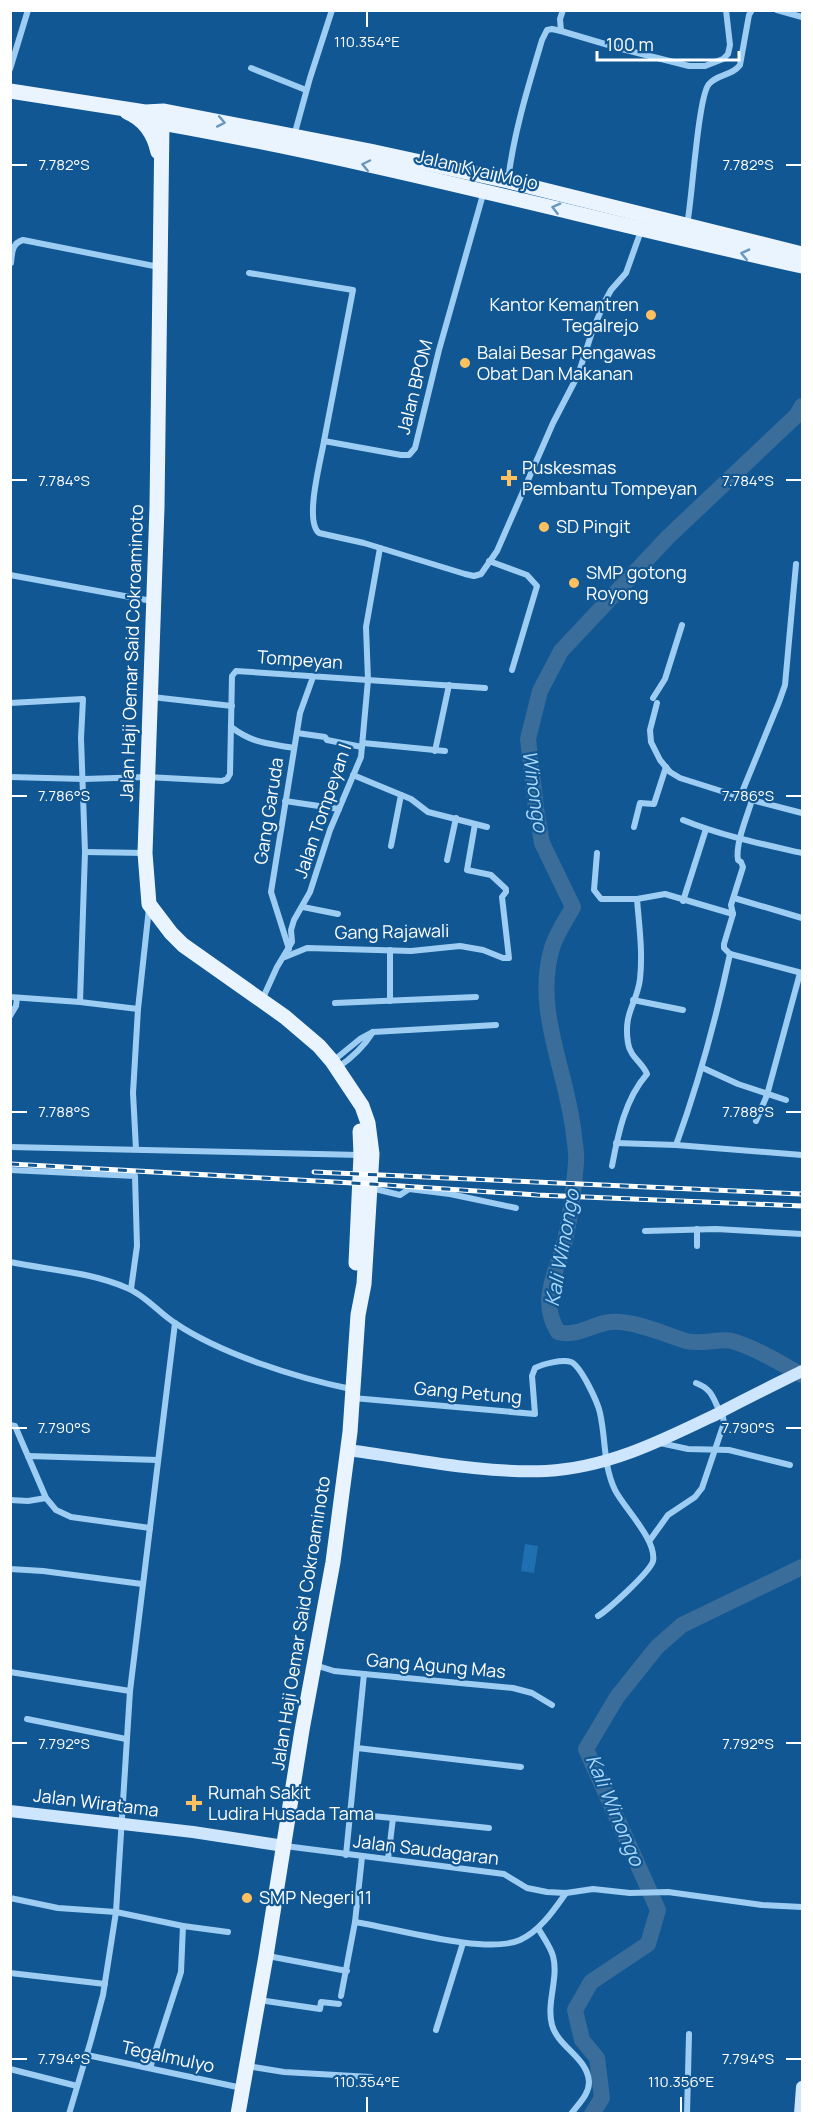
<svg xmlns="http://www.w3.org/2000/svg" width="813" height="2124" font-family="Manrope,sans-serif">
<rect width="100%" height="100%" fill="#115793"/>
<path fill="#1f70b0" d="M525,1544l13,2 -4,27 -13,-2z"/>
<g fill="none" stroke-linecap="round" stroke-linejoin="round">
<g stroke="#3a6d99" stroke-width="16">
<path d="M802,406l-5,9 -129,122 -107,114 -21,40 -12,48 8,69 6,35 31,64c-7,13 -17,27 -21,41 -19,63 16,125 22,188 1,9 3,18 2,27 -2,24 -5,49 -10,73 -7,33 -29,62 -8,96 22,6 40,-13 62,-10 23,2 44,12 66,19 15,4 35,-3 46,0 24,7 48,22 70,34"/>
<path d="M592,2114l10,-16 -5,-40 -15,-18 -7,-30 16,-28 57,-38 10,-34 -72,-161 31,-52 40,-50 25,-22 120,-58"/>
</g>
<g stroke="#9ecdf3" stroke-width="6">
<path d="M777,10l25,7"/>
<path d="M561,31l61,18 67,17h16l18,-7 5,-5 2,-9 -4,-35"/>
<path d="M251,68l55,22"/>
<path d="M10,69l18,-59"/>
<path d="M294,136l16,-58 22,-68"/>
<path d="M508,180c6,-48 20,-93 34,-140l5,-10 5,-1 9,2 -1,-12 3,-9"/>
<path d="M484,191l-45,159 -24,98 -6,7h-8l-77,-14c-3,19 -20,80 -5,92l45,10 101,31 9,2 7,-2 16,-23 56,-128 25,-48 14,-43 13,-31 6,-11 15,-17 16,-45"/>
<path d="M687,225c5,-24 11,-129 22,-141 8,-10 23,-8 31,-19l9,-50 3,-5"/>
<path d="M11,263c1,-10 1,-20 12,-23l136,27"/>
<path d="M249,273l104,17 -29,151"/>
<path d="M489,561l38,14 10,11 -25,84"/>
<path d="M10,575l142,26"/>
<path d="M152,697l80,9"/>
<path d="M653,698l12,-19 17,-54"/>
<path d="M10,703l73,-4 -2,39 4,114 -5,150"/>
<path d="M657,703l-7,27 1,12 9,18 10,12 10,6 60,19 62,16"/>
<path d="M231,727c23,17 36,16 63,21"/>
<path d="M297,733l28,4 2,3 35,7"/>
<path d="M363,743l82,8"/>
<path d="M435,751l14,-66"/>
<path d="M353,775l58,24 17,13 59,15"/>
<path d="M10,777l74,2 63,-2 75,4 5,-2 3,-5 2,-98 4,-5 249,17"/>
<path d="M740,797l39,-95 6,-17 11,-121"/>
<path d="M285,801l54,8"/>
<path d="M683,820c39,16 79,24 119,33"/>
<path d="M634,827l6,-24 14,1 12,-37"/>
<path d="M391,846l10,-51"/>
<path d="M85,852l60,1"/>
<path d="M597,853l-3,37 7,9h36l28,-5 68,20"/>
<path d="M447,860l9,-42"/>
<path d="M734,898l68,20"/>
<path d="M683,901l23,-72"/>
<path d="M303,907l35,7"/>
<path d="M289,949l-18,-57 29,-179 13,-36"/>
<path d="M730,954l-6,-6v-4l9,-30 -2,-9 12,-38 -2,-5 -3,-2c-3,-16 9,-43 14,-60"/>
<path d="M730,954l72,19"/>
<path d="M285,957l22,-9 104,3 49,-5 23,4 20,8h6l-7,-61 4,-5v-3l-15,-14 -24,-5 8,-46"/>
<path d="M10,997l70,5 58,7 11,-101"/>
<path d="M262,1000l15,-33 15,-25 -1,-12 3,-10 16,-28 20,-62 31,-73 7,-77 -2,-53 14,-79"/>
<path d="M633,1000l50,10"/>
<path d="M390,1001v-51"/>
<path d="M335,1003l141,-6"/>
<path d="M10,1016l6,-10 1,-8"/>
<path d="M333,1061l27,-22 13,-7 123,-7"/>
<path d="M337,1068c15,-10 26,-20 36,-36"/>
<path d="M703,1068l35,16 48,16"/>
<path d="M756,1121l11,-26 33,-122"/>
<path d="M616,1143l60,2c23,-63 40,-126 54,-191"/>
<path d="M676,1145l126,10"/>
<path d="M10,1147l350,8"/>
<path d="M136,1149l-3,-56 5,-84"/>
<path d="M612,1166c6,-32 13,-67 35,-92 -5,-12 -17,-17 -19,-31 -5,-31 9,-39 12,-64 3,-27 -1,-54 -3,-80"/>
<path d="M10,1170l125,6 2,70 -6,43"/>
<path d="M371,1188l29,7 9,-6 41,5 66,14"/>
<path d="M645,1231l71,-2 86,5"/>
<path d="M697,1246v-17"/>
<path d="M10,1262c39,8 81,10 117,26 18,7 32,25 48,35 46,31 122,55 176,66"/>
<path d="M696,1383c16,6 17,15 24,29"/>
<path d="M353,1398l182,16 -3,-38 3,-8c8,-4 27,-9 36,-6 10,4 27,41 29,51 6,26 3,52 15,77 9,18 42,50 38,71 -3,11 -44,48 -55,55"/>
<path d="M10,1425l5,1 31,72 10,12 15,7 79,11"/>
<path d="M660,1443l28,6 41,1 61,15"/>
<path d="M28,1456l130,4"/>
<path d="M10,1500l18,1 18,-3"/>
<path d="M650,1540l18,-25 27,-18 7,-9 22,-65 -2,-11"/>
<path d="M10,1569l33,2 99,13"/>
<path d="M315,1665l19,6 30,3 149,14 19,5 20,12"/>
<path d="M10,1672l120,19"/>
<path d="M27,1719l99,20"/>
<path d="M357,1748l164,19"/>
<path d="M350,1814l43,4"/>
<path d="M285,1846l219,28 23,14 20,4 19,1 27,-4 37,4 38,-1 94,13 40,2"/>
<path d="M346,1855l18,-181"/>
<path d="M388,1859l5,-41 96,10"/>
<path d="M10,1898l48,10 58,4 67,14 45,6"/>
<path d="M355,1922c39,6 131,33 165,18 20,-9 34,-30 46,-47"/>
<path d="M538,1928c5,9 12,18 15,28 6,22 -7,47 -1,69 6,22 36,33 37,57 0,13 -11,22 -18,32"/>
<path d="M268,1956l79,15"/>
<path d="M10,1973l95,11"/>
<path d="M341,1996l14,-74 7,-65"/>
<path d="M259,2000l61,9 1,-7 18,2"/>
<path d="M436,2030l27,-87"/>
<path d="M87,2055l155,33"/>
<path d="M247,2066l37,6 87,5"/>
<path d="M150,2068l31,-96 2,-46"/>
<path d="M10,2069l67,17"/>
<path d="M69,2114l22,-74 12,-45 13,-83 14,-221 45,-368"/>
<path d="M687,2114l2,-80"/>
</g>
<g stroke="#cde6fd" stroke-width="12">
<path d="M347,1450c63,8 136,24 199,21 62,-3 117,-31 171,-57 28,-15 57,-29 85,-43"/>
<path d="M10,1811l183,21 91,14"/>
<path d="M800,2114l2,-27"/>
</g>
<g stroke="#eaf4ff" stroke-width="15">
<path d="M10,91l135,21 19,-1 206,40 138,30 294,73"/>
<path d="M127,112c17,7 27,22 31,40"/>
<path d="M154,118l8,5c215,38 427,96 640,143"/>
<path d="M162,123l-5,384 -12,346 4,51 22,29 12,12 102,72 34,29 13,15 30,45 6,17 4,31 -8,130 -6,31 -8,117 -17,130 -31,168 -36,226 -28,158"/>
<path d="M356,1263l5,-108 -1,-24"/>
</g>
<defs>
<g id="rail">
<path d="M10,1164l361,20 166,11 265,11"/>
<path d="M314,1172l488,22"/>
</g>
</defs>
<use href="#rail" stroke="#fff" stroke-width="5"/>
<use href="#rail" stroke="#115793" stroke-width="3" stroke-dasharray="9" stroke-linecap="butt"/>
</g>
<defs><path id="oneway-chevron" d="M-2-3.5L2.5 0L-2 3.5" fill="none" stroke-width="1.6" stroke-linecap="round" stroke-linejoin="round" transform="scale(1.5)"/></defs>
<g stroke="#6896be">
<use href="#oneway-chevron" transform="translate(221 122) rotate(11)"/>
<use href="#oneway-chevron" transform="translate(366 165) rotate(-168)"/>
<use href="#oneway-chevron" transform="translate(556 208) rotate(-166)"/>
<use href="#oneway-chevron" transform="translate(745 254) rotate(-167)"/>
</g>
<path fill="none" stroke="#fff" stroke-width="2" d="M367,12v15M12,165h15M786,165h15M12,480h15M786,480h15M12,796h15M786,796h15M12,1112h15M786,1112h15M12,1428h15M786,1428h15M12,1743h15M786,1743h15M12,2059h15M786,2059h15M367,2097v15M681,2097v15"/>
<g fill="#ffc160" stroke="#115793" stroke-width="2">
<circle cx="651" cy="315" r="6"/>
<circle cx="465" cy="363" r="6"/>
<path d="M506 469h6v6h6v6h-6v6h-6v-6h-6v-6h6z"/>
<circle cx="544" cy="527" r="6"/>
<circle cx="574" cy="583" r="6"/>
<path d="M191 1794h6v6h6v6h-6v6h-6v-6h-6v-6h6z"/>
<circle cx="247" cy="1898" r="6"/>
</g>
<g text-anchor="middle" stroke-width="4.5" stroke-linejoin="round" paint-order="stroke">
<g font-size="18" fill="#fff" stroke="#115793">
<text transform="translate(477 170) rotate(13)" y="6">Jalan Kyai Mojo</text>
<text transform="translate(415 387) rotate(-76)" y="6">Jalan BPOM</text>
<text transform="translate(132 653) rotate(-88)" y="6">Jalan Haji Oemar Said Cokroaminoto</text>
<text transform="translate(300 660) rotate(4)" y="6">Tompeyan</text>
<text transform="translate(269 811) rotate(-81)" y="6">Gang Garuda</text>
<text transform="translate(323 811) rotate(-71)" y="6">Jalan Tompeyan I</text>
<text transform="translate(392 932) rotate(-1)" y="6">Gang Rajawali</text>
<text transform="translate(468 1393) rotate(5)" y="6">Gang Petung</text>
<text transform="translate(301 1623) rotate(-81)" y="6">Jalan Haji Oemar Said Cokroaminoto</text>
<text transform="translate(436 1666) rotate(5)" y="6">Gang Agung Mas</text>
<text transform="translate(96 1803) rotate(7)" y="6">Jalan Wiratama</text>
<text transform="translate(426 1850) rotate(7)" y="6">Jalan Saudagaran</text>
<text transform="translate(168 2057) rotate(12)" y="6">Tegalmulyo</text>
</g>
<g font-size="18" fill="#fff" stroke="#115793" text-anchor="start">
<text x="639" y="311" text-anchor="end">Kantor Kemantren<tspan x="639" dy="21">Tegalrejo</tspan></text>
<text x="477" y="359">Balai Besar Pengawas<tspan x="477" dy="21">Obat Dan Makanan</tspan></text>
<text x="522" y="474">Puskesmas<tspan x="522" dy="21">Pembantu Tompeyan</tspan></text>
<text x="556" y="533">SD Pingit</text>
<text x="586" y="579">SMP gotong<tspan x="586" dy="21">Royong</tspan></text>
<text x="208" y="1799">Rumah Sakit<tspan x="208" dy="21">Ludira Husada Tama</tspan></text>
<text x="259" y="1904">SMP Negeri 11</text>
</g>
<g font-size="20" font-style="italic" fill="#aad7fa" stroke="#115793">
<text transform="translate(535 791) rotate(82)" y="7">Winongo</text>
<text transform="translate(562 1248) rotate(-80)" y="7">Kali Winongo</text>
<text transform="translate(615 1810) rotate(67)" y="7">Kali Winongo</text>
</g>
</g>
<g font-size="15" text-anchor="middle" fill="#fff" stroke="#115793" stroke-width="4.5" stroke-linejoin="round" paint-order="stroke">
<text x="367" y="47">110.354°E</text>
<text x="64" y="170">7.782°S</text>
<text x="748" y="170">7.782°S</text>
<text x="64" y="486">7.784°S</text>
<text x="748" y="486">7.784°S</text>
<text x="64" y="801">7.786°S</text>
<text x="748" y="801">7.786°S</text>
<text x="64" y="1117">7.788°S</text>
<text x="748" y="1117">7.788°S</text>
<text x="64" y="1433">7.790°S</text>
<text x="748" y="1433">7.790°S</text>
<text x="64" y="1749">7.792°S</text>
<text x="748" y="1749">7.792°S</text>
<text x="64" y="2064">7.794°S</text>
<text x="748" y="2064">7.794°S</text>
<text x="367" y="2087">110.354°E</text>
<text x="681" y="2087">110.356°E</text>
</g>
<rect width="813" height="2124" fill="none" stroke="#ffffff" stroke-width="24"/>
<path d="M597 51v9h142v-9" fill="none" stroke="#ffffff" stroke-width="3"/>
<text x="606" y="51" font-size="18" fill="#ffffff" stroke="#115793" stroke-width="4.5" paint-order="stroke">100 m</text>
</svg>
